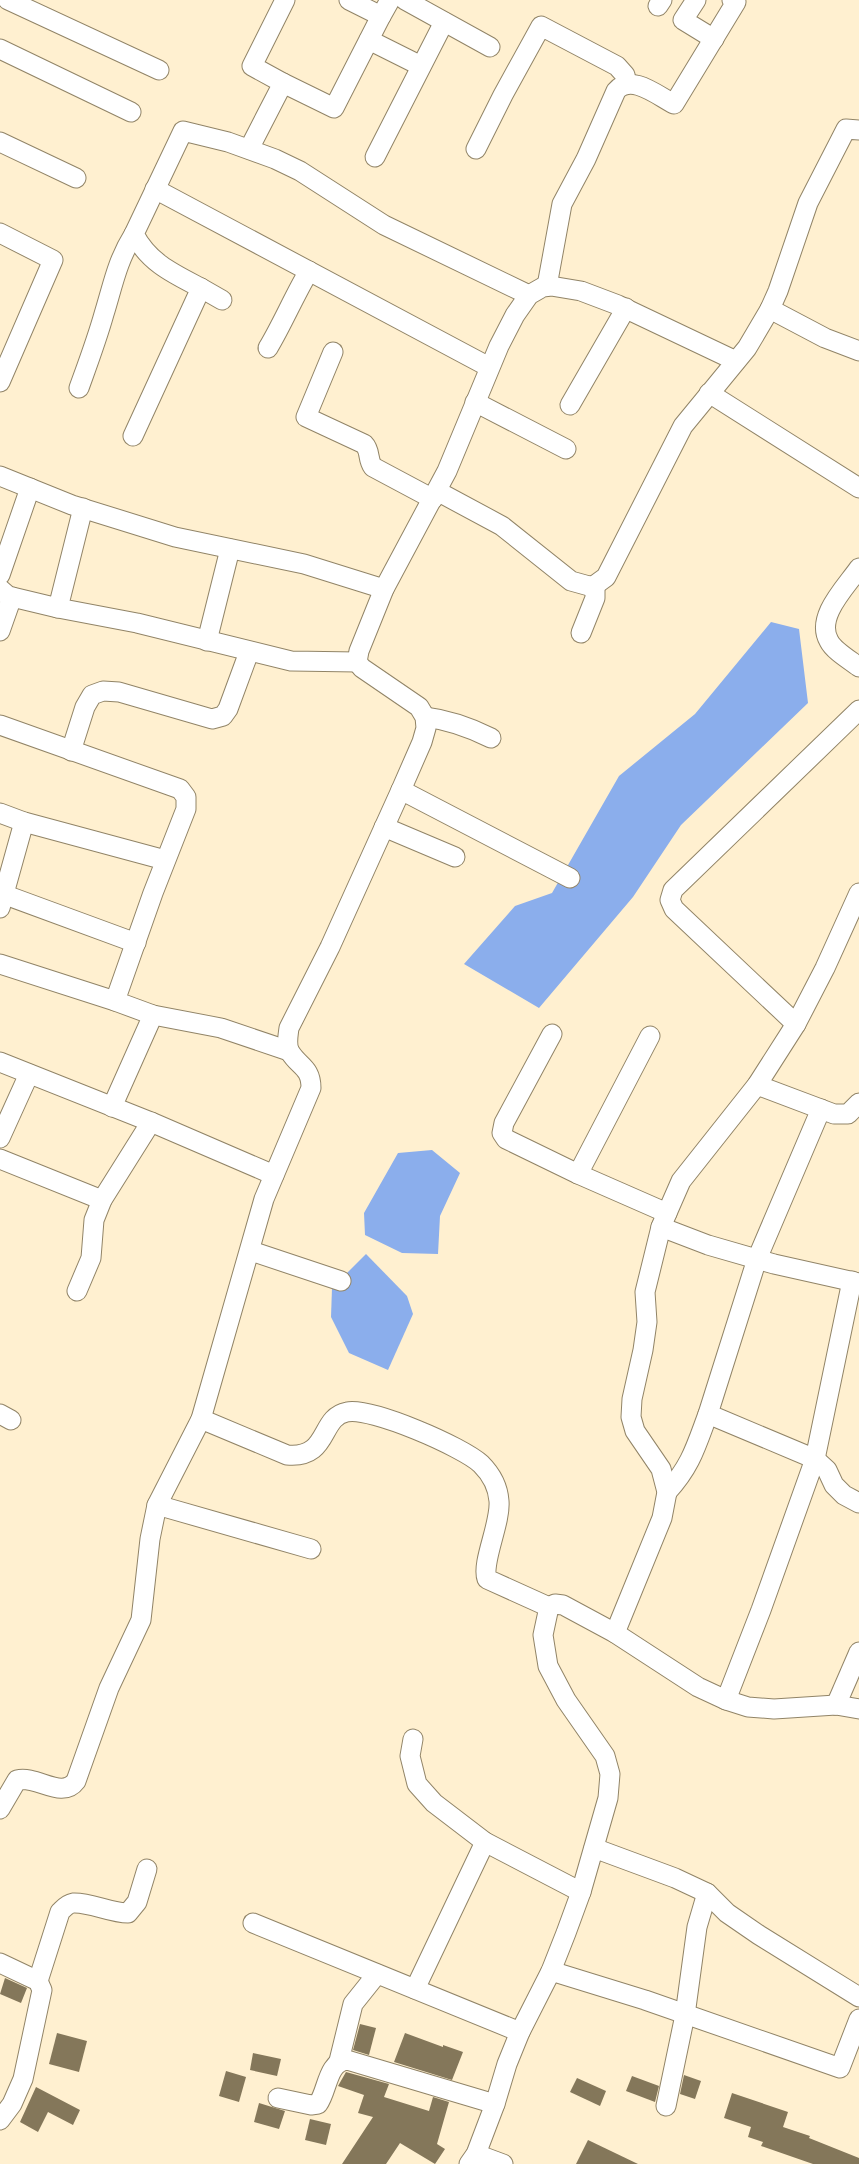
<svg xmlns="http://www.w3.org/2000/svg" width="859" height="2164" font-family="'PT Sans',sans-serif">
<rect width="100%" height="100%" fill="#fff0d0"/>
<g fill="#8baeec">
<path d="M771,622l28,7 9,74 -127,122 -48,72 -94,111 -75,-44 51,-58 37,-13 67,-117 76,-62z"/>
<path d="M432,1150l28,23 -20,43 -2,38 -36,-1 -37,-18 -1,-22 34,-60z"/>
<path d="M366,1254l41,42 6,18 -25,56 -39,-17 -18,-36 1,-29z"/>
</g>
<g fill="#84775a">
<path d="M5,1978l22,10 -6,15 -21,-9z"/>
<path d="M360,2024l16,4 -7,27 -16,-5z"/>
<path d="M57,2033l30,8 -8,31 -30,-8z"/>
<path d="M405,2033l38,14v-2l20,7 -11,28 -58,-18z"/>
<path d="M253,2053l28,6 -4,17 -27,-6z"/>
<path d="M226,2071l20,6 -7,25 -20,-6z"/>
<path d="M346,2072l43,12 -5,13 45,14 4,-14 16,5 -12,42 8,5 -10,15 -35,-21 -14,21h-44l31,-47 -15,-4 6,-18 -26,-9z"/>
<path d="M684,2075l17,6 -6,18 -15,-5z"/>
<path d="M632,2076l27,10 -4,16 -29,-11z"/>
<path d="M577,2078l29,13 -6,15 -30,-14z"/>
<path d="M36,2087l44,23 -7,15 -25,-13 -10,20 -18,-10z"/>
<path d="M732,2093l56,19 -5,15 27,9 -1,2 50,20v6h-46l-52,-18 2,-4 -15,-5 3,-10 -27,-9z"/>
<path d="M259,2103l26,8 -6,18 -25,-7z"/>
<path d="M310,2119l21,5 -5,21 -21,-5z"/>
<path d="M588,2140l50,24h-62z"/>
</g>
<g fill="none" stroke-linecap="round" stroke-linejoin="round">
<defs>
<g id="minor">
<path d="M8,0l151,70"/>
<path d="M349,0l32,16 9,-16"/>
<path d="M405,0l85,47"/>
<path d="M696,0l-13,20 31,19"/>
<path d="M658,6l4,-6"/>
<path d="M369,40l52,26"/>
<path d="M0,49l131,63"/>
<path d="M283,83l51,25 47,-92"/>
<path d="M0,142l76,36"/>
<path d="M249,149l34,-66 -31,-17 33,-66"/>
<path d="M476,149l27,-54 38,-69 76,40 8,9 2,9"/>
<path d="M375,157l69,-135"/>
<path d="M155,189l334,178"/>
<path d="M0,233l53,27 -53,122"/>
<path d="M547,286l15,-82 24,-45 30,-68c15,-18 42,5 58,13l62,-102 -4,-2"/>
<path d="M201,288l21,12"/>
<path d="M770,309l55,29 34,13"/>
<path d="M268,348c15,-25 26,-52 41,-77"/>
<path d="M333,352l-27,65 58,27c7,7 3,15 9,23l60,32"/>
<path d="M79,388c9,-25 18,-49 25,-74 9,-29 13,-53 30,-80"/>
<path d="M709,393l150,95"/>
<path d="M475,402l91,47"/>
<path d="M570,405l56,-97"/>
<path d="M133,436l68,-148c-27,-14 -52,-25 -67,-54l49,-103 45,11 47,17 25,12 84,54 145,70"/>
<path d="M0,476l72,29 103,32 129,27 80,25"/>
<path d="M437,491l65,35 69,55 18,5 6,-1 11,-8 77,-151 64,-78 23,-39 8,-18 30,-88 38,-74 13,1"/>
<path d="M83,508l-25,100 79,15 154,38 66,1"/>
<path d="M859,568c-13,19 -44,49 -30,73 5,10 21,19 30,26"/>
<path d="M0,575l30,-87"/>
<path d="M0,589l8,7 50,12"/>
<path d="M0,631l12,-34"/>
<path d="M581,633l14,-35v-13"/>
<path d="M207,641l23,-92"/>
<path d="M859,710l-186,180 -3,10 4,9 122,115 29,-56 34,-75"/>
<path d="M425,717c25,3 44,10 66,21"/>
<path d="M0,725l180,64 6,8v12l-33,84 -38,108 38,14 68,13 68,23"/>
<path d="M71,751l14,-44 7,-12 11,-4 16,1 93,27 11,-3 5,-7 21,-57"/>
<path d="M401,790l169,88"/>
<path d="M0,813l24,9 141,38"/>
<path d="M384,827l71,30"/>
<path d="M0,893l136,50"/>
<path d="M0,908l24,-86"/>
<path d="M0,964l115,37"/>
<path d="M552,1034l-48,89 -2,10 4,6 72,35"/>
<path d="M650,1036l-72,138 89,39 14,-32 76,-96 39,-61"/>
<path d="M0,1062l151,60 123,53"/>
<path d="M757,1085l77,29h14l11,-11"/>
<path d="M112,1107l41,-92"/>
<path d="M821,1109l-64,150 -49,155 107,45 12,11 7,15 10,10 15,8"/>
<path d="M0,1138l29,-64"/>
<path d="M0,1159l102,41"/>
<path d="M661,1227l47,18 66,19 85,19"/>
<path d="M251,1251l90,30"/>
<path d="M77,1291l14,-33 3,-38 8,-20 49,-78"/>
<path d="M0,1414l11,6"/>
<path d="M201,1419l86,36c43,4 32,-38 60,-43 24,-5 116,35 134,52 10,10 17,23 18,37 2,22 -18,62 -12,78l62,28"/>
<path d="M667,1492c24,-26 29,-46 41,-78"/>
<path d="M157,1505l154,44"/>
<path d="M615,1633l47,-115 5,-26 -6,-23 -26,-38 -4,-14 1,-18 11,-49 4,-28 -2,-30 16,-65 6,-14"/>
<path d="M726,1700l35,-90 54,-151 37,-178"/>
<path d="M836,1705l23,-53"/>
<path d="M413,1739l-3,17 7,28 17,19 51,39 96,50"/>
<path d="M0,1809l17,-29c20,-5 45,20 59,1l33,-93 32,-68 9,-81 7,-34 44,-86 63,-220 47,-111c0,-21 -12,-21 -21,-36 -4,-7 -2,-16 -1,-24l41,-81 71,-157 21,-48 4,-14 -1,-11 -6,-10 -57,-39 -5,-6 2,-11 25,-62 63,-118 52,-125 16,-31 14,-20 14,-8 8,-1 30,5 37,14 118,56"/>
<path d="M594,1848l81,30 32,15 20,20 32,22 100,62"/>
<path d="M253,1923l267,109"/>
<path d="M0,1963l38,18 4,9 -19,89 -11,25 -12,16"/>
<path d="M551,1971l94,29 195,68 19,-49"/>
<path d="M38,1981l22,-69c4,-4 7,-8 13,-9 17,-1 37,10 55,10l9,-11 10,-33"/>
<path d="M415,1989l70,-147"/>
<path d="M339,2061l14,-57 24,-30"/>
<path d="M278,2098l33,7 7,-1c10,-14 9,-42 29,-44l148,44"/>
<path d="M666,2106l19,-91 12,-88 10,-34"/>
<path d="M476,2154l27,10"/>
<path d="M469,2164l7,-10 19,-50 12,-40 13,-32 31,-61 15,-38 15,-41 27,-94 2,-24 -5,-18 -39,-56 -18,-34 -5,-31 6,-28 6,-3 8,1 52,28 83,54 28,13 22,7 26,2 62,-4 23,4"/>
</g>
</defs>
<use href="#minor" stroke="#918467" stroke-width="21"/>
<use href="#minor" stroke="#fff" stroke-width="19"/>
</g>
</svg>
